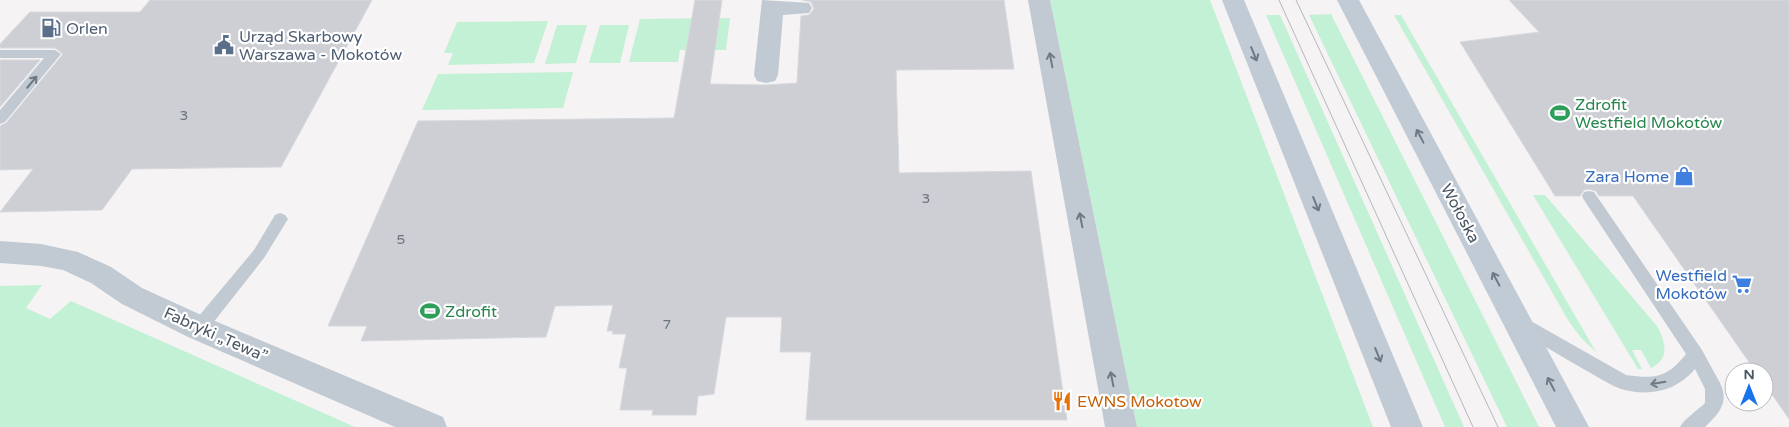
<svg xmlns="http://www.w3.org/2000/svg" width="1789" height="427" font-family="'Varela Round',sans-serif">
<rect width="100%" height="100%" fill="#f5f3f3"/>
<g fill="#c3f1d5">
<path d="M1050,0h160l163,427h-236z"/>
<path d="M1331,14l208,413h-32l-198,-412z"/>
<path d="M1266,15h14l184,412h-19z"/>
<path d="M1394,15h7l195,337 -15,-14 -13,-18z"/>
<path d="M730,18l-4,32h-46l-2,12h-49l11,-43z"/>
<path d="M548,21l-14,42 -86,2 5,-12h-9l13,-31z"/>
<path d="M557,25h30l-11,38 -31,1z"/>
<path d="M600,25h29l-9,38h-31z"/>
<path d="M573,72l-10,36 -141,2 16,-36z"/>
<path d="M1533,195h12l112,131c8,15 14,32 -6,42l-10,-18h-9l10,19h-4z"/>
<path d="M42,285l-16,23 24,11 21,-18 284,126h-355v-141z"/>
</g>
<g fill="#cdcfd5" stroke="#d7d9de">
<path d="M150,0h222l-91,167 -149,2 -30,41 -102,2 33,-43 -33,1v-44l6,-3 57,-69 -8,-6h-55v-4l30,-32h110z"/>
<path d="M695,0h27l-12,84 56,1 31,-2 4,-67 8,-1 5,-6 -3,-7 -9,-2h202l10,69 -118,1 3,103 132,-2 36,249h-261l5,-68h-31l2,-35h-56l-12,77 -16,2 -2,19h-44l1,-5h-33l7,-42h-8l7,-34h-14l1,-3h-6l6,-26 -58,1 -9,31 -185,4 6,-15h-39l90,-205 256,-3z"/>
<path d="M1509,0h280v419l-25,-36v-11h-8l-123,-176h-34l-3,-5 -7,-2 -5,1 -4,6h-25l-95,-154 79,-10z"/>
<path d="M0,60h40l-40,47z"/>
</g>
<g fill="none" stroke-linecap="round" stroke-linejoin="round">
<g fill="#c1cad2" fill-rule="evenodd">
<path d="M0,50h55l6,4 -56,68 -5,2v-14l44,-52h-44z"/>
<path d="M1589,191l5,1 108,158 18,33c10,20 -2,31 -15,44h-25c4,-8 18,-17 25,-24v-14l-10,-20c-18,22 -46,28 -74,20 -9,-3 -18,-9 -27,-14 -26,-14 -51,-30 -77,-45l-2,-5 2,-5 6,-2 6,2 97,55c29,4 41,3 60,-21l-102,-154 -2,-4 2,-4z"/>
<path d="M280,213l5,2 3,4 -24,39 -59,75 -6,2 -6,-2 -2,-5 2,-5 61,-73 21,-35z"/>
</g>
<g fill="#c1cad2" fill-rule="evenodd">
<path d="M762,0l47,3 3,5 -3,5 -26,2 -5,60 -3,6 -9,2 -9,-2 -3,-6z"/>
<path d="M1028,0h22l87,427h-32z"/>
<path d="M0,241l41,3 37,8 33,15 31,21 68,31 233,98 4,10h-52l-207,-90 -66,-33 -31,-21 -28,-13 -22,-4 -41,-3z"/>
</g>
<g fill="#c1cbd6" fill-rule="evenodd">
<path d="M1222,0h22l179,427h-32z"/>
<path d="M1337,0h22l230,427h-33z"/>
</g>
<g stroke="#b5b8bd" stroke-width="1">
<path d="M1279,0l194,427"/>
<path d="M1296,0l202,427"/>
</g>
</g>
<defs><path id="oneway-shaft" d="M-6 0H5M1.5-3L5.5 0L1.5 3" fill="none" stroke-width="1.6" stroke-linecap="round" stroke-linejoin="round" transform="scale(1.25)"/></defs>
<g stroke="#6e7984">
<use href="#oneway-shaft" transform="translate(1254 54) rotate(68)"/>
<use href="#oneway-shaft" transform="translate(1420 136) rotate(-118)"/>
<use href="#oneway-shaft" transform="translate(1316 204) rotate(68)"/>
<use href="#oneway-shaft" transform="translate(1496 279) rotate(-118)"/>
<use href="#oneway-shaft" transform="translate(1378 355) rotate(68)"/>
<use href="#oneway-shaft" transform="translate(1551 384) rotate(-118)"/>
</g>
<g stroke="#6e7983">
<use href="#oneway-shaft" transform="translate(1051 60) rotate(-101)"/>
<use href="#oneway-shaft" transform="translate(32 82) rotate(-50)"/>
<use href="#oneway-shaft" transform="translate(1081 220) rotate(-101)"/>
<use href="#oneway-shaft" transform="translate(1112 379) rotate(-101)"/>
<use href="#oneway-shaft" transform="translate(1658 383) rotate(170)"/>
</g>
<defs>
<symbol id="fuel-bare" viewBox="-9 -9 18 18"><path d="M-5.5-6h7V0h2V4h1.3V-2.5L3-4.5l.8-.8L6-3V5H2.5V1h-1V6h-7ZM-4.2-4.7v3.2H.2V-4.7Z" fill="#5c6f8a" stroke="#fff" stroke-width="2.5" paint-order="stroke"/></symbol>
<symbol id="civic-bare" viewBox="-9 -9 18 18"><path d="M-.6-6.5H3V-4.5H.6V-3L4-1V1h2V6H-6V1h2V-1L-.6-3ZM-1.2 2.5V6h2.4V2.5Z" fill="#5c6f8a" stroke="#fff" stroke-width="2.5" paint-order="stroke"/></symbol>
<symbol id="stadium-bare" viewBox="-9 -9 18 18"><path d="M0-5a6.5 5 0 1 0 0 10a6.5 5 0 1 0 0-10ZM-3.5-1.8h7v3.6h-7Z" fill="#2e9e5b" stroke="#fff" stroke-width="2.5" paint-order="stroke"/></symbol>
<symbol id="shop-bare" viewBox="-9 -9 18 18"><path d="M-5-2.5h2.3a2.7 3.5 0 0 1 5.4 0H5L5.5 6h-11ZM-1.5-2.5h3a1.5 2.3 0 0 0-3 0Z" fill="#3f7fe0" stroke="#fff" stroke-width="2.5" paint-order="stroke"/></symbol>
<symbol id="supermarket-bare" viewBox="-9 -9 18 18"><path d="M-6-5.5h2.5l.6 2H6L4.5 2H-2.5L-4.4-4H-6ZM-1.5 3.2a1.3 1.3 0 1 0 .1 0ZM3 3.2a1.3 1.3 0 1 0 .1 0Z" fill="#3f7fe0" stroke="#fff" stroke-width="2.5" paint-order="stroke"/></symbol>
<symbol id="restaurant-bare" viewBox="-9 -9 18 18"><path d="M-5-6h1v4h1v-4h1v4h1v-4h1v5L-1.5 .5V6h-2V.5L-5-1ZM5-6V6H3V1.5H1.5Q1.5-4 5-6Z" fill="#e8710a" stroke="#fff" stroke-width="2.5" paint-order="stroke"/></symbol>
</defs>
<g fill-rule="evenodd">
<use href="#fuel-bare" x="37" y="14" width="28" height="28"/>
<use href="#civic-bare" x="210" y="31" width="28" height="28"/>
<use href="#stadium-bare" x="1546" y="99" width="28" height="28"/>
<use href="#shop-bare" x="1670" y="162" width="28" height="28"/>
<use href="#supermarket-bare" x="1728" y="270" width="28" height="28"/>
<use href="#stadium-bare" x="416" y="297" width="28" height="28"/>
<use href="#restaurant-bare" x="1048" y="387" width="28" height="28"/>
</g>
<g text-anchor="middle" stroke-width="4.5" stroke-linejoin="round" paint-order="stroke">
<g font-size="14" fill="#6b747e">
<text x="184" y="120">3</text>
<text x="926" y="203">3</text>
<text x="401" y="244">5</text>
<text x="667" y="329">7</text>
</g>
<g font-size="16" fill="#4e5e75" stroke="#fff" text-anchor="start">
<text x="66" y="34">Orlen</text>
<text x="239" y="42">Urząd Skarbowy<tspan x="239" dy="18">Warszawa - Mokotów</tspan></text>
</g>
<g font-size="16" fill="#27864d" stroke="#fff" text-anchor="start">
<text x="1575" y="110">Zdrofit<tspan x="1575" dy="18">Westfield Mokotów</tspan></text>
<text x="445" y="317">Zdrofit</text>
</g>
<g font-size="16" fill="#366cbe" stroke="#fff" text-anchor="end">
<text x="1669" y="182">Zara Home</text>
<text x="1727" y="281">Westfield<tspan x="1727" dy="18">Mokotów</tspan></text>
</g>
<g font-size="16" fill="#4a5661" stroke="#fff">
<text transform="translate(1461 213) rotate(62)" y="6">Wołoska</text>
<text transform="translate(216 334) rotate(24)" y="6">Fabryki „Tewa”</text>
</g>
<g font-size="16" fill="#c56008" stroke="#fff" text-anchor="start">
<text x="1077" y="407">EWNS Mokotow</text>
</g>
</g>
<g transform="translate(1749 387)"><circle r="24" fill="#ffffff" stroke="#b7bbc0"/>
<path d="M0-4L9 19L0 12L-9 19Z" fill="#1a73e8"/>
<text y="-8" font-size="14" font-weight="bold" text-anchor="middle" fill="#4a5661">N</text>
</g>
</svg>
